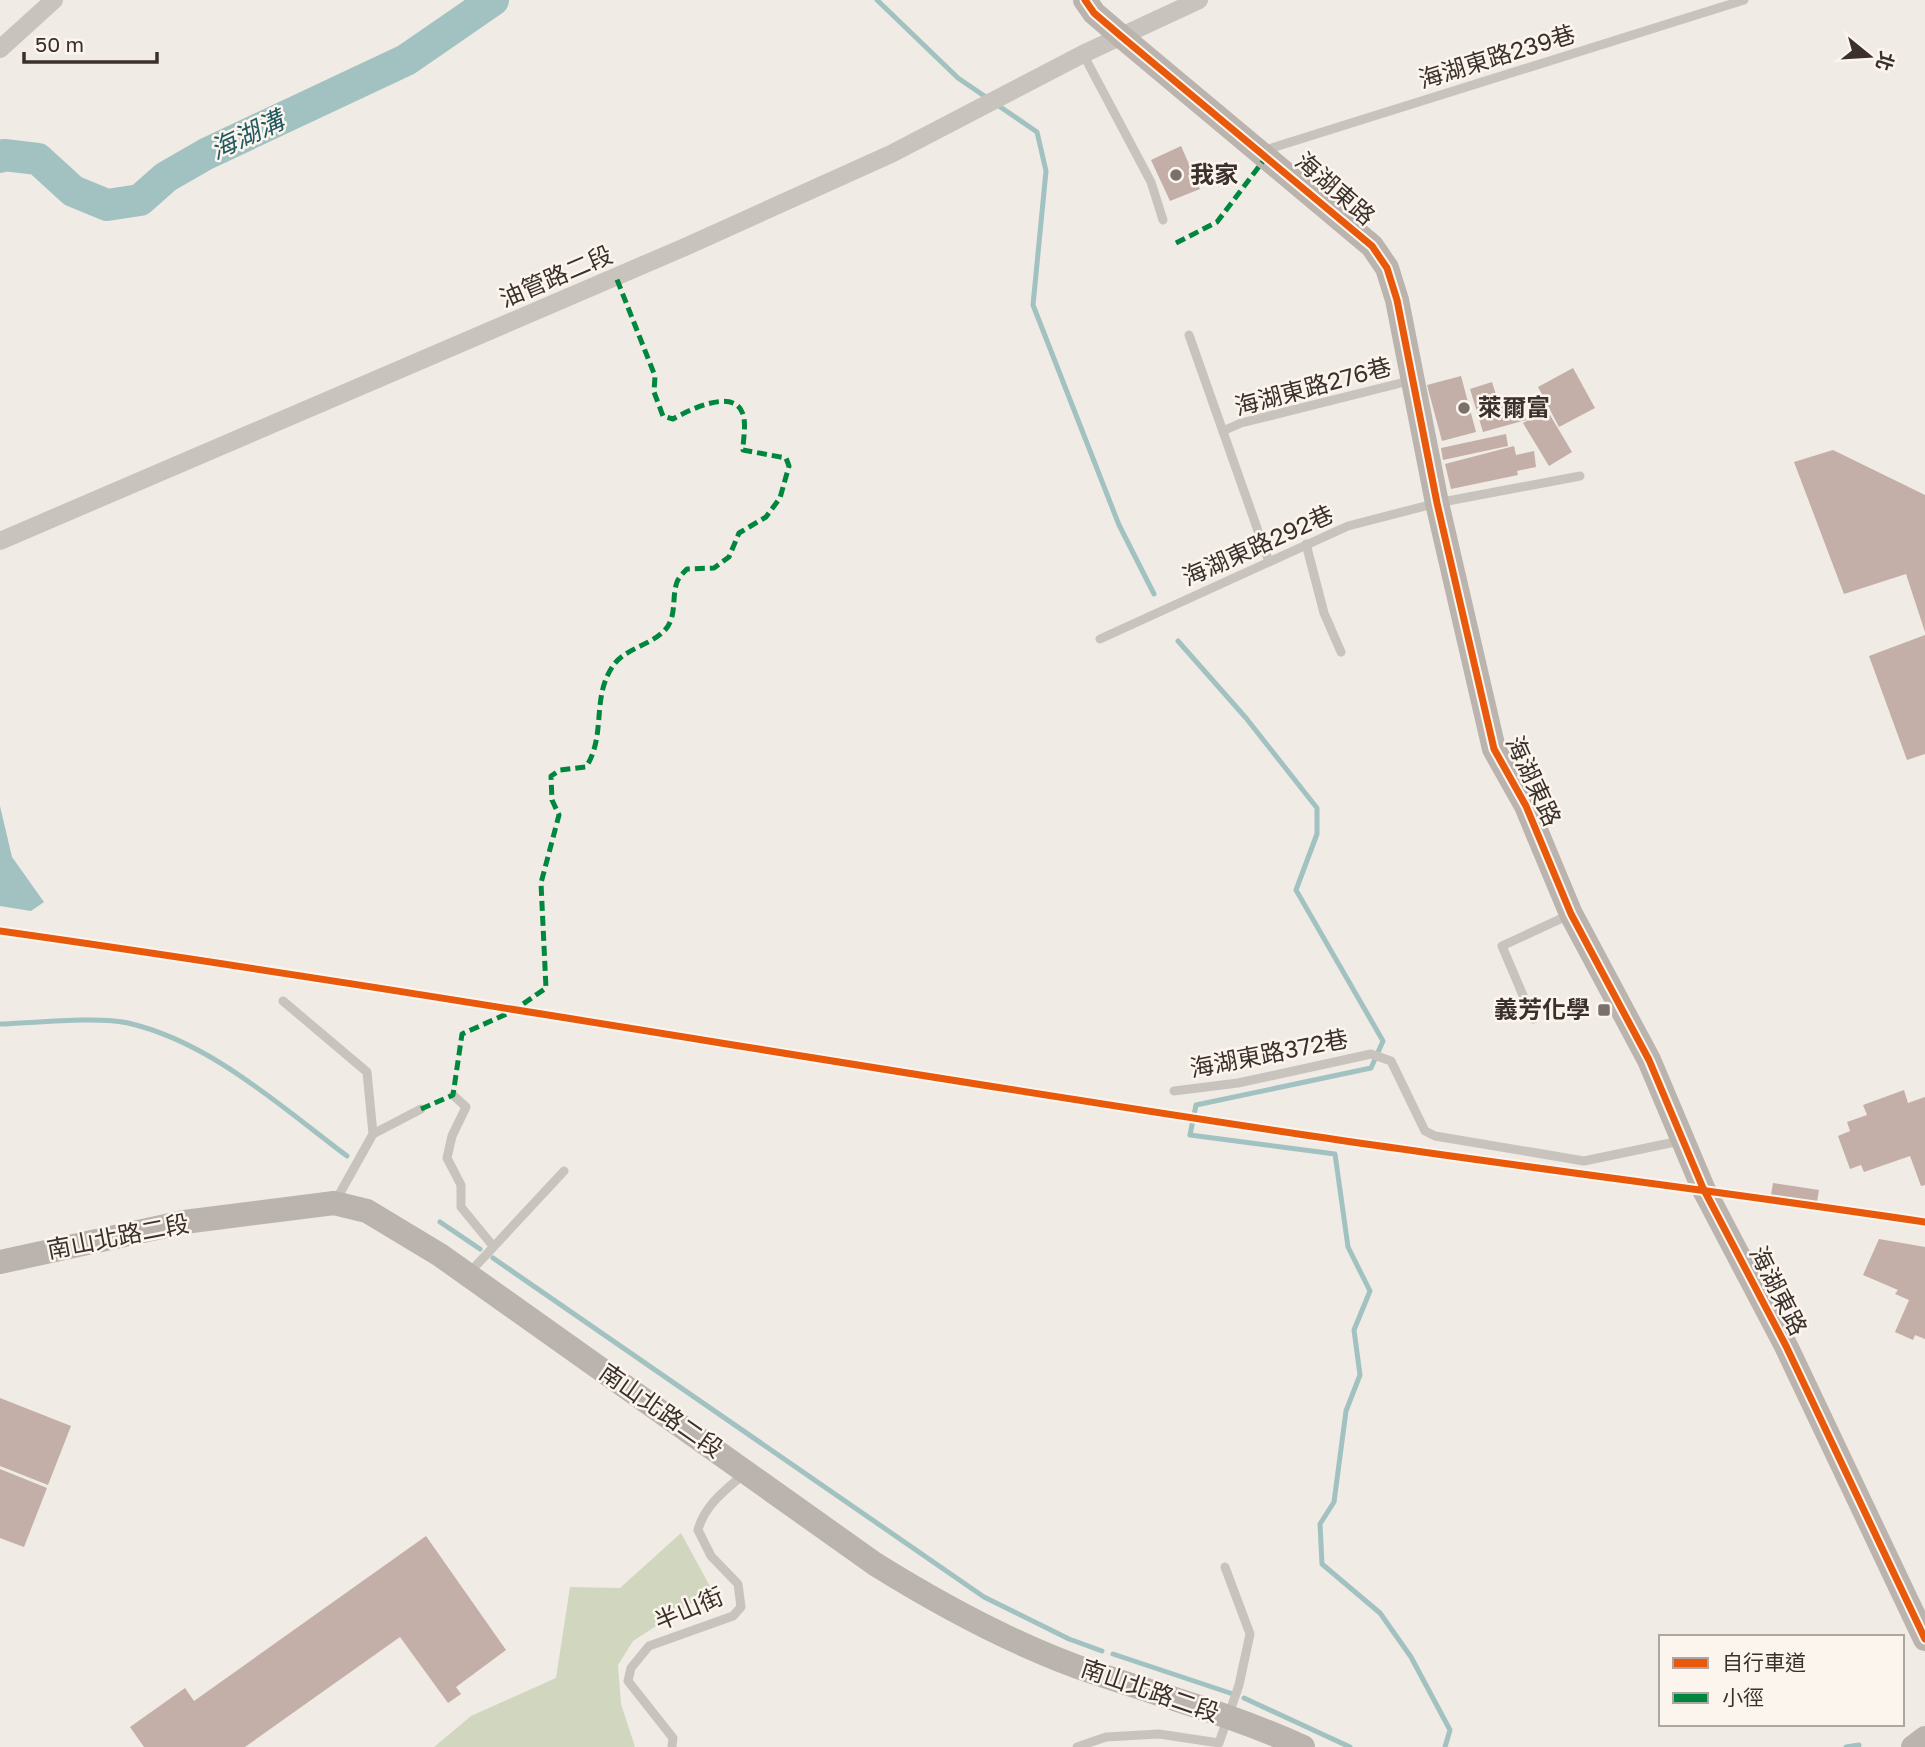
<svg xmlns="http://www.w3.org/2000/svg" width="1925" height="1747" font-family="'Golos Text','Noto Sans TC',sans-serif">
<rect width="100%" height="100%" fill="#f0ebe5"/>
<path fill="#d1d6bf" d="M681,1533l31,57 -79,51 -15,24 3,39 14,43h-201l37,-31 85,-38 14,-91 50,1z"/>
<path fill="#a1c2c1" d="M0,806l12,51 32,45 -13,9 -31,-5z"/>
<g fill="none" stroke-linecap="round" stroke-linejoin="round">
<g stroke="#a1c2c1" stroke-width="5">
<path d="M877,0l81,78 79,54 9,39 -13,134 86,220 35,69"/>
<path d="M1178,641l68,77 71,90v26l-21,56 87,151 -12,27 -175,37 -6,30 145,19 13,93 22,44 -16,39 6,45 -14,36 -12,91 -14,22 2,40 58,49 31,44 39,73 -5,17"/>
<path d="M0,1024c33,-1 98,-8 128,-1 83,19 153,84 219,133"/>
<path d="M440,1222l40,27"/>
<path d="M493,1258l491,339 85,42 33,12"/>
<path d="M1113,1654l120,40"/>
<path d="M1244,1698l106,49"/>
<path d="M1846,1747l13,-2"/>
</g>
<path stroke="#a1c2c1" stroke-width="32" d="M0,157l4,-2 34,4 35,32 34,14 33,-5 26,-23 40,-23 200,-94 87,-60"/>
</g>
<g fill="#c3afa7">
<path d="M1181,146l19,43 -30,12 -19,-41z"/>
<path d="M1573,368l22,40 -36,19 -21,-40z"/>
<path d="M1461,376l15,56 -34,9 -15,-56z"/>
<path d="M1492,382l6,19 21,-6 7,25 -43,12 -13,-43z"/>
<path d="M1541,412l4,6 5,-3 22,37 -23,14 -26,-43z"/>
<path d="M1506,434l2,12 -65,14 -2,-12z"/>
<path d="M1514,446l2,9 18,-4 2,16 -19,4 1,4 -67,14 -6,-25z"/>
<path d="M1833,450l92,45v137l-19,-58 -62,20 -50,-132z"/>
<path d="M1925,635v119l-18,6 -38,-104z"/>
<path d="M1904,1090l4,13 17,-6v88l-4,1 -11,-30 -46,16 -3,-7 -11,4 -12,-33 12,-5 -3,-9 20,-7 -4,-10z"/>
<path d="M1773,1183l46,7 -2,12 -46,-7z"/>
<path d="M1879,1239l46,8v92l-10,-4 -2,5 -18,-8 14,-32 -14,-6 3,-4 -35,-15z"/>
<path d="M0,1398l71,28 -23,59 -48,-19z"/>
<path d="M0,1469l47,19 -23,59 -24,-9z"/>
<path d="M426,1536l80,114 -50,37 5,7 -13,9 -48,-66 -155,110h-101l-14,-20 55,-39 9,13z"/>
</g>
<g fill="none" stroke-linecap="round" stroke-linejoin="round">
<g stroke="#c9c3be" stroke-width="9">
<path d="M1083,54l68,128 12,38"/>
<path d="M1262,151l482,-151"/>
<path d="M1189,335l80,227"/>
<path d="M1223,431l18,-8 172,-43"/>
<path d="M1306,544l18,69 17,39"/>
<path d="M1100,639l248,-113 89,-23 143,-27"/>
<path d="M283,1001l84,71 6,62 -38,68"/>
<path d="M1533,1019l-31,-73 67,-31"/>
<path d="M1174,1091l64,-8 133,-29 20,7 34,70 10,5 149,25 96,-20"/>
<path d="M453,1095l13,12 -14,29 -5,22 14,27v22l32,39"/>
<path d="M373,1134l48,-25"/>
<path d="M470,1272l94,-101"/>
<path d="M672,1747l1,-9 -45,-57 3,-13 18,-22 84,-30 8,-9 -3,-23 -27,-28 -13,-26c7,-26 28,-40 47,-57"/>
<path d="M1077,1747l29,-10 53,-3 60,9 20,-58 11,-51 -25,-67"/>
</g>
<g stroke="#c9c3be" stroke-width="18">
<path d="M0,49l54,-49"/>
<path d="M0,541l685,-294 206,-93 192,-100 116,-54"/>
</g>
<g stroke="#bab3ae" stroke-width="24">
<path d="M1085,0l9,13 28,24 250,209 15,22 10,32 40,203 57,246 32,57 45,108 78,146 54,128 83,158 139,293"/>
<path d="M0,1262l184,-40 150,-19 33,8 73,44 435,309c69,43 143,83 220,109 70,24 141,43 208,74"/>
<path d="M1913,1747l12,-9"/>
</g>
<g stroke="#00873e" stroke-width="5" stroke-dasharray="10 5" stroke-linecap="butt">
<path d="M1176,243l41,-21 50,-66"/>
<path d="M421,1109l32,-14 9,-61 51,-23 33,-23 -5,-105 18,-68 -7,-15 -1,-24 9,-6 26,-3c20,-31 6,-67 25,-98 11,-20 36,-22 52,-37 15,-14 8,-33 14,-50 2,-5 7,-10 10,-13l27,-1 15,-11 10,-24 27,-16 14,-19 9,-32 -3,-8 -43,-8c0,-11 4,-28 -1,-38 -10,-24 -55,-1 -69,7l-10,-3 -9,-24 1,-16 -39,-99"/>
</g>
<defs>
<g id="cycleway">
<path d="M1085,0l9,13 28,24 250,209 15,22 10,32 40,203 57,246 32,57 45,108 78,146 54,128 83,158 139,293"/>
<path d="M0,931c436,62 869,139 1305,204 206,31 414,56 620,87"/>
</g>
</defs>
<use href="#cycleway" stroke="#fbf5ee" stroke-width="11"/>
<use href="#cycleway" stroke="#e8590c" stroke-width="7"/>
</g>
<g fill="#7a716c" stroke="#fbf5ee" stroke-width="2.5">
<circle cx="1176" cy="175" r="7"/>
<circle cx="1464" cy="408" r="7"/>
<rect x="1597" y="1003" width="14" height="14" rx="3.5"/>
</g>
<g text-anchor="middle" stroke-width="5" stroke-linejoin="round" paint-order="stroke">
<g font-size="24" fill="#3b302b" stroke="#fbf5ee">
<text transform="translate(1497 57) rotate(-17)" y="8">海湖東路239巷</text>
<text transform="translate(1335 189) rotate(41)" y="8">海湖東路</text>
<text transform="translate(556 277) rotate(-23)" y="8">油管路二段</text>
<text transform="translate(1313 387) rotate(-15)" y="8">海湖東路276巷</text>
<text transform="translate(1258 546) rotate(-24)" y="8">海湖東路292巷</text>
<text transform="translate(1533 781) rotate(65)" y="8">海湖東路</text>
<text transform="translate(1269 1054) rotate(-11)" y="8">海湖東路372巷</text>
<text transform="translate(118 1237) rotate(-11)" y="8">南山北路二段</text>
<text transform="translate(1778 1291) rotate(63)" y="8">海湖東路</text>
<text transform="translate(661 1411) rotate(35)" y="8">南山北路二段</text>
<text transform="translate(689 1609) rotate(-23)" y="8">半山街</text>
<text transform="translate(1150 1691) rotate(19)" y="8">南山北路二段</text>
</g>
<g font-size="24" font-weight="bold" fill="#3b302b" stroke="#fbf5ee" text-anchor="start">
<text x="1190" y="183">我家</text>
<text x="1478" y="416">萊爾富</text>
<text x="1590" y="1018" text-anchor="end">義芳化學</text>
</g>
<g font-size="26" font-style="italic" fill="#1f5a5e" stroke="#fbf5ee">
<text transform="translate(247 135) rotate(-25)" y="9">海湖溝</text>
</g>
</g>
<rect x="1659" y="1635" width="245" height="91" fill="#fbf5ee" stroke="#aea6a0" stroke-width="2"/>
<rect x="1673" y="1658" width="35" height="10" fill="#e8590c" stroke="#aea6a0" stroke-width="2"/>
<text x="1722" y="1670" font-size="21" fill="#3b302b">自行車道</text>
<rect x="1673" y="1693" width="35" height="10" fill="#00873e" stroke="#aea6a0" stroke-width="2"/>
<text x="1722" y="1705" font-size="21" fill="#3b302b">小徑</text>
<g transform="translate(1869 56) rotate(108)" stroke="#fbf5ee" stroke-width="5" paint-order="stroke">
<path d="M0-5L12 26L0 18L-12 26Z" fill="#3b302b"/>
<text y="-10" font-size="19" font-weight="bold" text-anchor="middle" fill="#3b302b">北</text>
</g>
<path d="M24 52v10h133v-10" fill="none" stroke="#3b302b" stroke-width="3.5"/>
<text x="35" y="52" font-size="21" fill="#3b302b" stroke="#fbf5ee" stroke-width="5" paint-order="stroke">50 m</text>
</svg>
